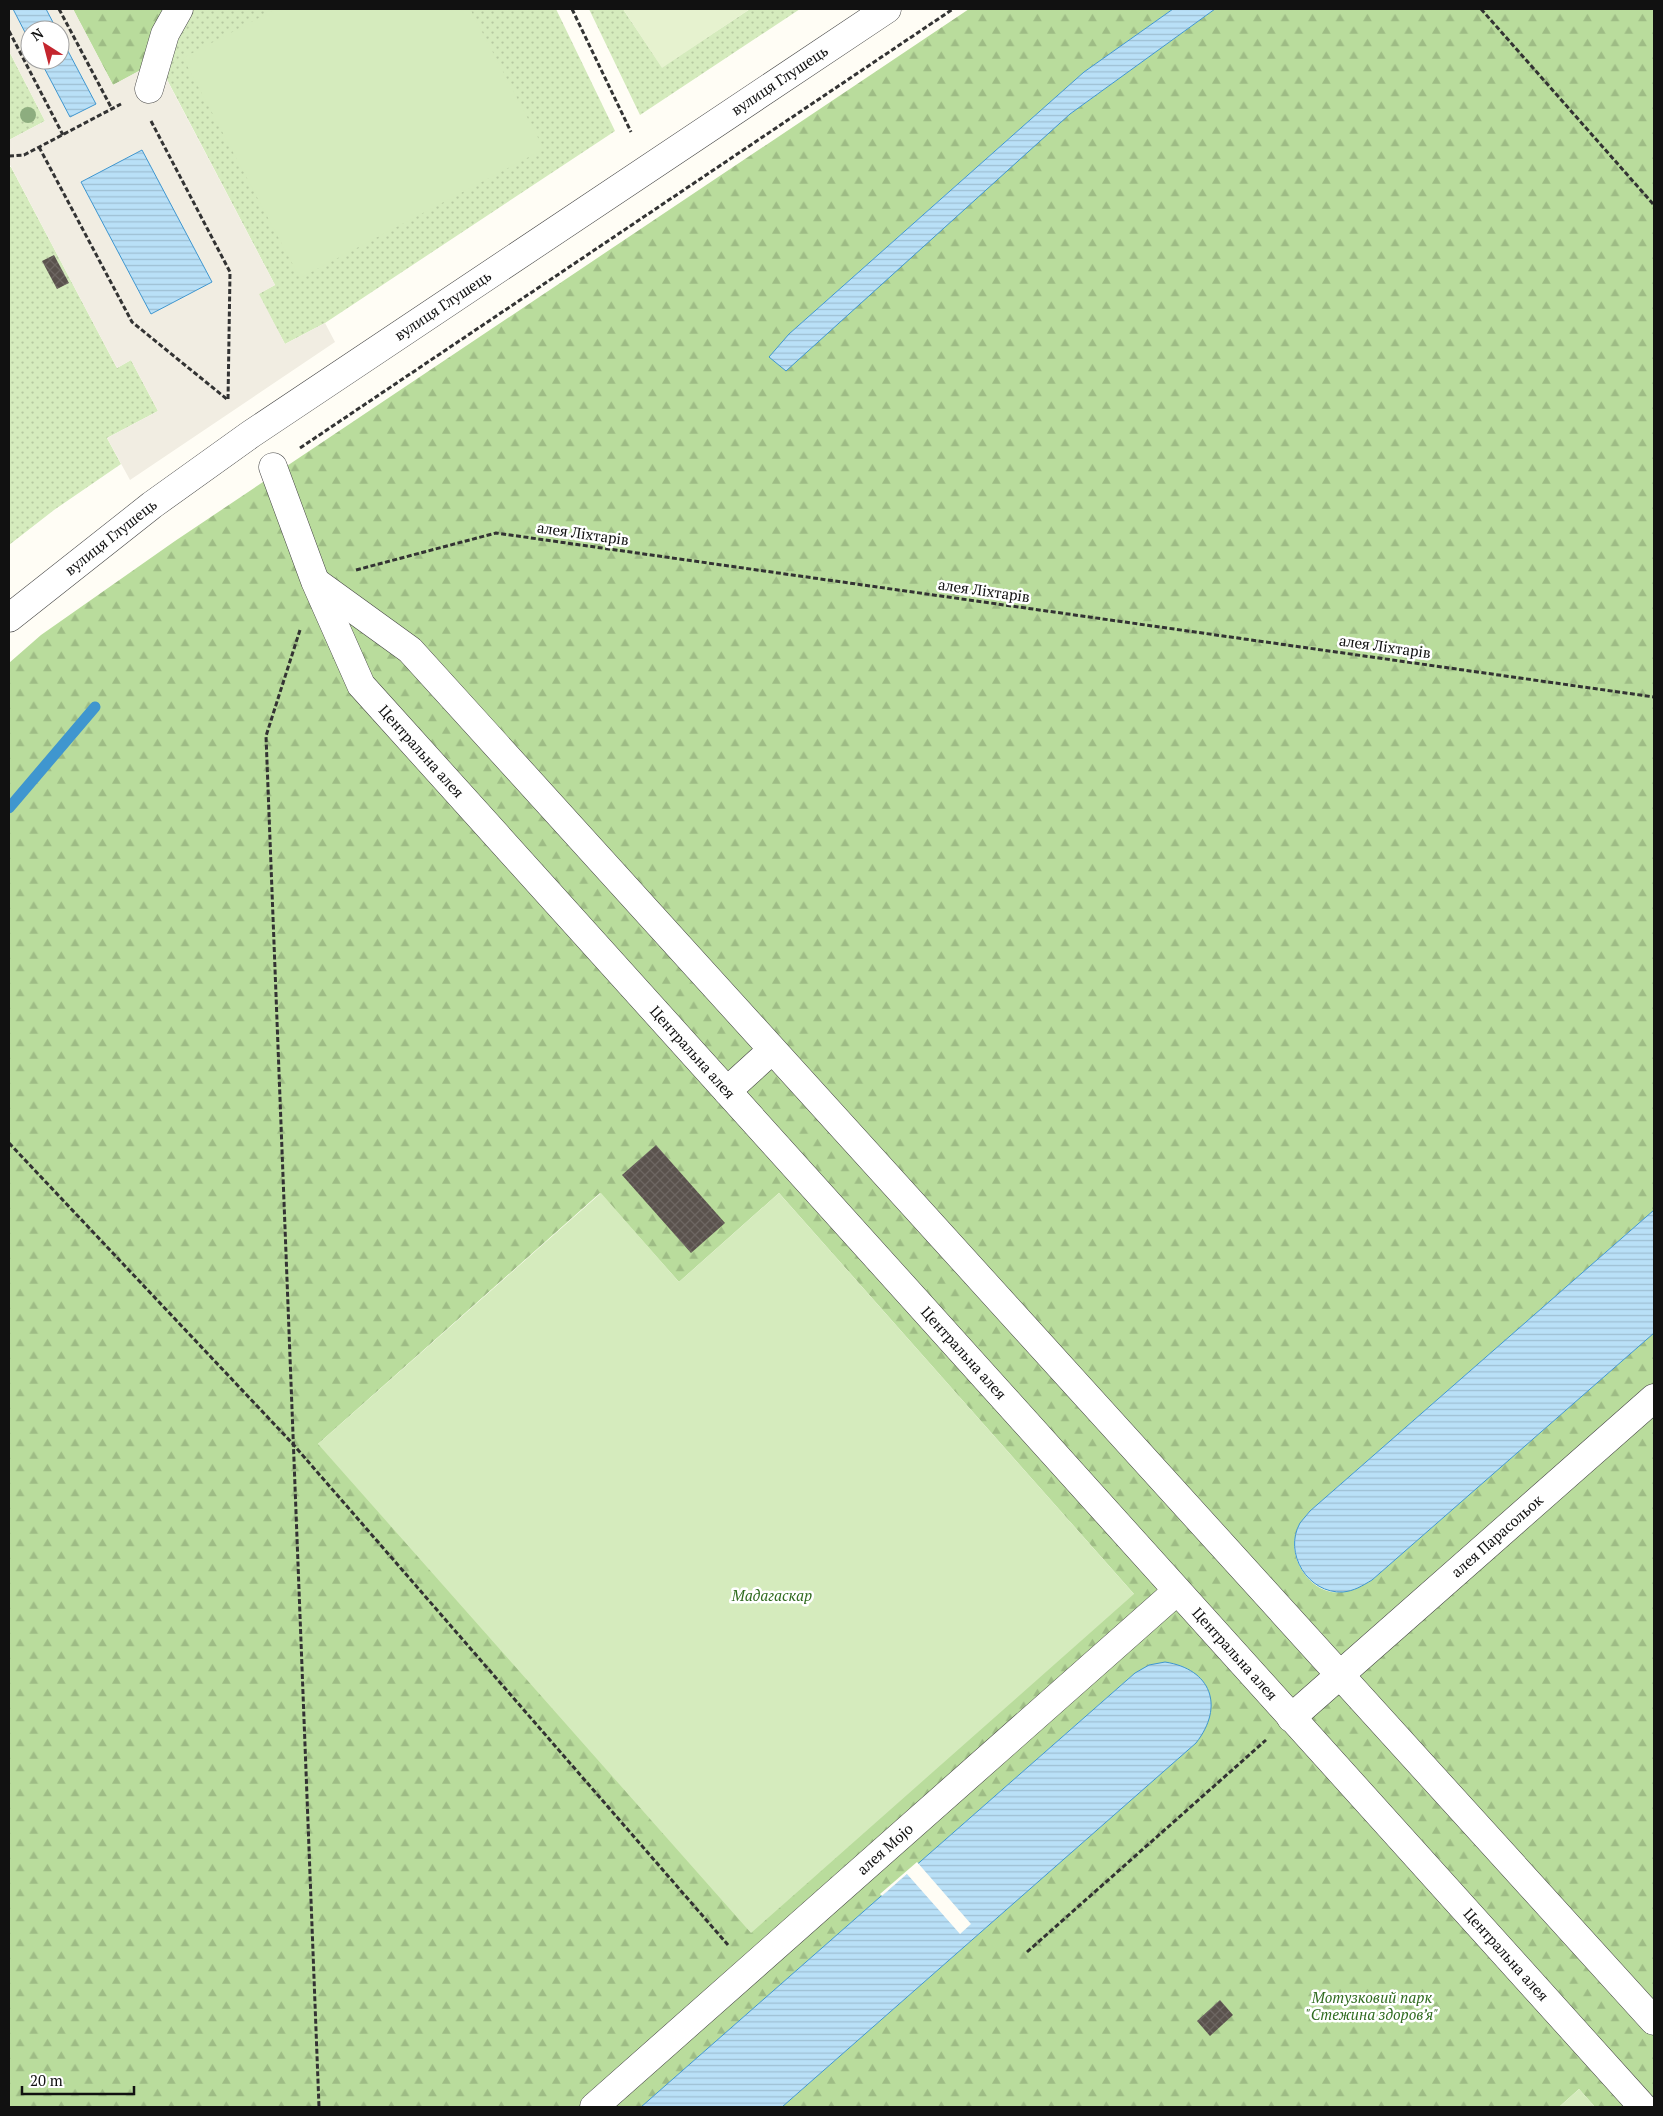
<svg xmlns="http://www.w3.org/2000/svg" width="1663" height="2116" font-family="'PT Serif',serif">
<defs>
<pattern id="grass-dots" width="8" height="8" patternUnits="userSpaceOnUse" patternTransform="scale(1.25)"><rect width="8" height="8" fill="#d5ebbd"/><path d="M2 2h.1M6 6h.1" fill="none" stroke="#b6c8a1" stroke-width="1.8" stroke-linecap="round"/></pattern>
<pattern id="forest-firs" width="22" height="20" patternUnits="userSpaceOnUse" patternTransform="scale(1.25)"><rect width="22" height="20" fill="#b9dc9c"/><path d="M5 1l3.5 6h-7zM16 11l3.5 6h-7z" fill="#9ebc85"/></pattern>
<pattern id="water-rules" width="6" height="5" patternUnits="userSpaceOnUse" patternTransform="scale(1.25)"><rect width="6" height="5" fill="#b9e0f7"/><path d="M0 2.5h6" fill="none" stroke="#9ebfd3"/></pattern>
<pattern id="building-cross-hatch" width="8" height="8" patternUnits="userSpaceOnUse" patternTransform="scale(1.25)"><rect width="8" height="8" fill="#5a524d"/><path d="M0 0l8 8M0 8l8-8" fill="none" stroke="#6d6662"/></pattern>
</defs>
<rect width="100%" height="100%" fill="#fffdf5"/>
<g fill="url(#grass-dots)">
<path d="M188,9h368l59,122 -290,192 -40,21 -27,-50 17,-9 -113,-215z"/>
<path d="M589,9h34l39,58 88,-58h50l-160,106z"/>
<path d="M9,51l36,70 -36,19z"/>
<path d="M9,167h2l106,201 14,-8 27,51 -51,27 14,26 -67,46 -45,35z"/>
</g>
<g fill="url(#forest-firs)" fill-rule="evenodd">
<path d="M73,9h97l-23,58 -34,18z"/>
<path d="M969,9h204l-89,63 -295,262 281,-220 145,-105h439v1201l-344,301c-7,8 -13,16 -15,27 -5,25 19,58 47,54 10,-2 21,-8 30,-12l282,-247v774h-59l-16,-18 -20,18h-777l414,-364 -61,-70 -494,434h-632v-1444l32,-28 134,-94zM600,1193l79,89 100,-89 355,401 -816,-150z"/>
</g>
<g fill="#d5ebbd">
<path d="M276,9h194l74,140 -244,129 -117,-220z"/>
<path d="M601,1193l78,89 100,-89 355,401 -383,339 -433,-489z"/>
<path d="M1579,2089l16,18h-36z"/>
</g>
<path fill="#e6f2cf" d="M623,9h127l-88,59z"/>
<path fill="#f1ede2" d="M9,9h4l17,33v18h10l30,57 26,-14 -36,-67v-6h-3l-11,-21h27l40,76 44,-24 118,224 -16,9 26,50 40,-21 10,19 -205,138 -23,-42 51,-27 -27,-51 -14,8 -108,-205v-23l36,-19 -36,-70z"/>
<g fill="url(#water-rules)" stroke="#3f96cf">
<path d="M13,9h33l11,21h-27v12z"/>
<path d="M1173,9h42l-145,105 -284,257 -17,-14 20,-23 295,-262z"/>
<path d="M60,36l36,68 -26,13 -30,-57h20z"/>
<path d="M142,150l70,132 -61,32 -70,-132z"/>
<path d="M1654,1210v123l-282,247c-10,6 -18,11 -29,12 -35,2 -60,-39 -43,-69 3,-4 7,-8 10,-12z"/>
<path d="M1165,1662c46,7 60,44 31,81l-414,364h-141l494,-434 14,-8z"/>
</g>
<path fill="#fffdf5" d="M917,1862l54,62 -11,10 -53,-60 -25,22 -2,-2z"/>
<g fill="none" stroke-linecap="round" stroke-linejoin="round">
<path stroke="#3f96cf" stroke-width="11" d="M9,808l86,-101"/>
</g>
<g fill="url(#building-cross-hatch)">
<path d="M54,255l15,28 -12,6 -15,-28z"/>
<path d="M656,1145l69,78 -34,30 -69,-78z"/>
<path d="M1220,2000l13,15 -23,21 -13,-15z"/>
</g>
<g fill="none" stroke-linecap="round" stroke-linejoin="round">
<defs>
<g id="minor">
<path d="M149,89l16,-55 14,-25"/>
<path id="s1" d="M273,467l42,114 46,104 1282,1422"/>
<path d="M316,582l94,68 1244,1371"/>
<path id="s2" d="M9,618l143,-113 99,-71 636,-425"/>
<path d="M727,1091l45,-41"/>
<path id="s3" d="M1291,1718l363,-320"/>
<path id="s4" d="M594,2107l583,-516"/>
</g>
</defs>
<use href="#minor" stroke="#444" stroke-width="29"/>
<g stroke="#333" stroke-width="3" stroke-dasharray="5 2.5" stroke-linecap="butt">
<path d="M59,9l53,100"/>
<path d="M572,9l59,123"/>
<path d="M1481,9l173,196"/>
<path d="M9,31l54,104"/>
<path d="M151,121l79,151 -2,129"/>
<path d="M39,147l93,175 96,78"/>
<path d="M9,156l15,-1 97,-51"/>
<path d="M300,448l653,-439"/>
<path d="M356,570l140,-37 1158,164"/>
<path d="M300,630l-34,106 53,1371"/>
<path d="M9,1143l283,300 436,502"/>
<path d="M1027,1952l239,-212"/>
</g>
<use href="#minor" stroke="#fff" stroke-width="28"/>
</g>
<circle fill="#8dad7f" cx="28" cy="115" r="8"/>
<g text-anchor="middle" stroke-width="5" stroke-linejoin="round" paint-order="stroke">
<g font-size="15" fill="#111" stroke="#fff">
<text dy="5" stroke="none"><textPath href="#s2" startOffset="940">вулиця Глушець</textPath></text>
<text dy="5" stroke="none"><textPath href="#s2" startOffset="535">вулиця Глушець</textPath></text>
<text transform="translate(583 534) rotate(8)" y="5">алея Ліхтарів</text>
<text dy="5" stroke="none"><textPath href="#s2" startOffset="130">вулиця Глушець</textPath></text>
<text transform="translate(984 591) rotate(8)" y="5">алея Ліхтарів</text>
<text transform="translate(1385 647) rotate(8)" y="5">алея Ліхтарів</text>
<text dy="5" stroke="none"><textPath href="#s1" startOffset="325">Центральна алея</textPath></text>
<text dy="5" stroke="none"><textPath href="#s1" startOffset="730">Центральна алея</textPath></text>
<text dy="5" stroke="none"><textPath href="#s1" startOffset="1135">Центральна алея</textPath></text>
<text dy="5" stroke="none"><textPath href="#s3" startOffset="275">алея Парасольок</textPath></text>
<text dy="5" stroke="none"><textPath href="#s1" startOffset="1540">Центральна алея</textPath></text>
<text dy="5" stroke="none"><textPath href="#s4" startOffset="389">алея Mojo</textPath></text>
<text dy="5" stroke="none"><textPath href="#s1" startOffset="1945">Центральна алея</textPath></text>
</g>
<g font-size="15" font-style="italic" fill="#2f6b1f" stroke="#fff">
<text x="772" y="1601">Мадагаскар</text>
<text x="1372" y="2003">Мотузковий парк<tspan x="1372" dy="17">"Стежина здоров’я"</tspan></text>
</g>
</g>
<rect width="1663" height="2116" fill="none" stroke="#111111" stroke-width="20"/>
<g transform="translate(45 45) rotate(324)"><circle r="24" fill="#ffffff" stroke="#a0a0a0"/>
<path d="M0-4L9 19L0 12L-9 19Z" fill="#c4262e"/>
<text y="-8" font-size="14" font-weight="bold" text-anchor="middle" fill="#111111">N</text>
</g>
<path d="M22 2086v8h112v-8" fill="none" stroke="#111111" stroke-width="2.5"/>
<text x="30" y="2086" font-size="15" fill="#111111" stroke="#ffffff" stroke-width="4" paint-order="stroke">20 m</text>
</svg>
